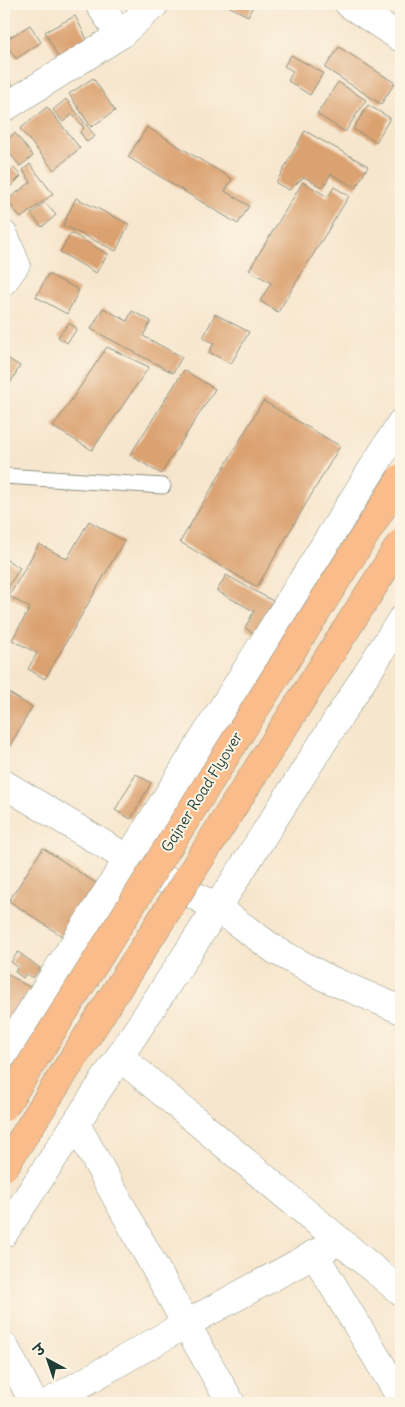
<svg xmlns="http://www.w3.org/2000/svg" width="405" height="1407" font-family="Delius,'Playpen Sans Deva',sans-serif">
<rect width="100%" height="100%" fill="#fcf5e5"/>
<filter id="ink" filterUnits="userSpaceOnUse"><feTurbulence type="fractalNoise" baseFrequency=".02" numOctaves="2"/><feDisplacementMap in="SourceGraphic" scale="10" xChannelSelector="R" yChannelSelector="G"/><feConvolveMatrix kernelMatrix="1 2 1 2 8 2 1 2 1" color-interpolation-filters="sRGB"/></filter>
<filter id="wash" filterUnits="userSpaceOnUse"><feTurbulence type="fractalNoise" baseFrequency=".0096" numOctaves="4" result="noise"/><feDisplacementMap in="SourceGraphic" scale="20" xChannelSelector="R" yChannelSelector="G"/><feGaussianBlur stdDeviation="1.12" result="paint"/><feColorMatrix in="noise" values="0 0 0 0 0 0 0 0 0 0 0 0 0 0 0 0 0 1.4 0 .05"/><feComposite in="paint" operator="in"/></filter>
<g filter="url(#wash)">
<rect width="100%" height="100%" fill="#f7e6ce"/>
<g id="blocks">
<g fill="#dba271">
<path d="M224,4h30l-6,12z"/>
<path d="M75,16l15,29 -30,16 -15,-29z"/>
<path d="M30,25l11,17 -25,17 -12,-18z"/>
<path d="M339,47l56,36 -14,21 -56,-36z"/>
<path d="M291,55l32,18 -13,22 -22,-14 5,-10 -9,-5z"/>
<path d="M4,69l13,27 -13,7z"/>
<path d="M93,78l22,33 -24,16 -22,-33z"/>
<path d="M338,82l28,18 -21,32 -28,-18z"/>
<path d="M66,99l29,37 -8,6 -7,-10 4,-4 -11,-14 -10,8 -10,-12z"/>
<path d="M368,105l22,13 -14,24 -23,-13z"/>
<path d="M47,107l33,41 -26,22 -34,-41z"/>
<path d="M147,127l85,52 -7,12 24,15 -11,18 -110,-67z"/>
<path d="M305,131l63,35 -12,22 -25,-14 -8,14 -19,-11 -15,13 -13,-7z"/>
<path d="M15,133l18,23 -13,10 -16,-20v-4z"/>
<path d="M30,164l23,30 -32,24 -14,-18 24,-18 -8,-12z"/>
<path d="M13,167l8,9 -17,17v-17z"/>
<path d="M303,182l25,15 6,-10 15,9 -71,116 -18,-11 11,-18 -22,-13z"/>
<path d="M76,198l53,26 -13,27 -53,-26z"/>
<path d="M45,202l11,13 -14,12 -11,-13z"/>
<path d="M71,233l37,21 -12,19 -36,-21z"/>
<path d="M48,274l31,16 -12,24 -31,-17z"/>
<path d="M103,308l24,13 5,-10 19,10 -8,15 39,21 -9,16 -82,-44z"/>
<path d="M215,314l34,18 -18,32 -22,-12 5,-9 -11,-5z"/>
<path d="M69,323l8,6 -10,14 -9,-6z"/>
<path d="M107,347l42,20 -57,83 -39,-23z"/>
<path d="M4,356l16,10 -16,28z"/>
<path d="M184,370l31,19 -54,85 -31,-19z"/>
<path d="M263,401l77,45 -83,141 -77,-45z"/>
<path d="M89,521l35,20 -79,138 -17,-10 9,-16 -25,-13 18,-32 -21,-12 30,-52 28,15z"/>
<path d="M4,558l16,10 -16,25z"/>
<path d="M226,575l47,26 -18,33 -10,-6 9,-17 -37,-20z"/>
<path d="M4,690l28,17 -24,42 -4,-3z"/>
<path d="M136,774l15,9 -20,36 -16,-9z"/>
<path d="M43,848l63,42 -35,52 -62,-41z"/>
<path d="M18,952l22,16 -7,10 -7,-4 -3,4 -8,-6 3,-5 -7,-5z"/>
<path d="M4,972l27,16 -27,46z"/>
</g>
</g>
</g>
<g filter="url(#ink)">
<use href="#blocks" fill-opacity="0" stroke="#8b9281" stroke-width="1"/>
<g fill="none" stroke-linecap="round" stroke-linejoin="round">
<defs>
<path id="lane" d="M4,476l159,10"/>
<g id="street">
<path d="M99,4l21,31"/>
<path d="M349,4l52,34"/>
<path d="M4,108l116,-73 35,-31"/>
<path d="M4,235l12,29 -12,17"/>
<path d="M4,784l124,75 89,49 58,42 49,27 77,33"/>
<path d="M4,1054l124,-195 273,-436"/>
<path d="M120,1057l281,235"/>
<path d="M76,1124l110,200 45,79"/>
<path d="M4,1233l213,-325 184,-288"/>
<path d="M314,1254l87,144"/>
<path d="M4,1346l30,57"/>
<path d="M48,1403l138,-79 153,-83"/>
</g>
</defs>
<use href="#lane" stroke="#8b9281" stroke-width="17"/>
<use href="#street" stroke="#8b9281" stroke-width="29"/>
<use href="#lane" stroke="#fff" stroke-width="15"/>
<use href="#street" stroke="#fff" stroke-width="28"/>
<defs>
<g id="primary-bridge">
<path d="M4,1107l397,-629"/>
<path d="M4,1167l397,-624"/>
</g>
</defs>
<use href="#primary-bridge" stroke="#8b9281" stroke-width="29" stroke-linecap="butt"/>
<use href="#primary-bridge" stroke="#fabc8b" stroke-width="28"/>
</g>
</g>
<g text-anchor="middle" stroke-width="4" stroke-linejoin="round" paint-order="stroke">
<g font-size="15" fill="#1f3d34" stroke="#fcf5e5">
<text transform="translate(202 792) rotate(-58)" y="5">Gajner Road Flyover</text>
</g>
</g>
<rect width="405" height="1407" fill="none" stroke="#fcf5e5" stroke-width="20"/>
<g transform="translate(48 1360) rotate(320)" stroke="#fcf5e5" stroke-width="4" paint-order="stroke">
<path d="M0-4L9 19L0 12L-9 19Z" fill="#1f3d34"/>
<text y="-8" font-size="14" font-weight="bold" text-anchor="middle" fill="#1f3d34">उ</text>
</g>
</svg>
